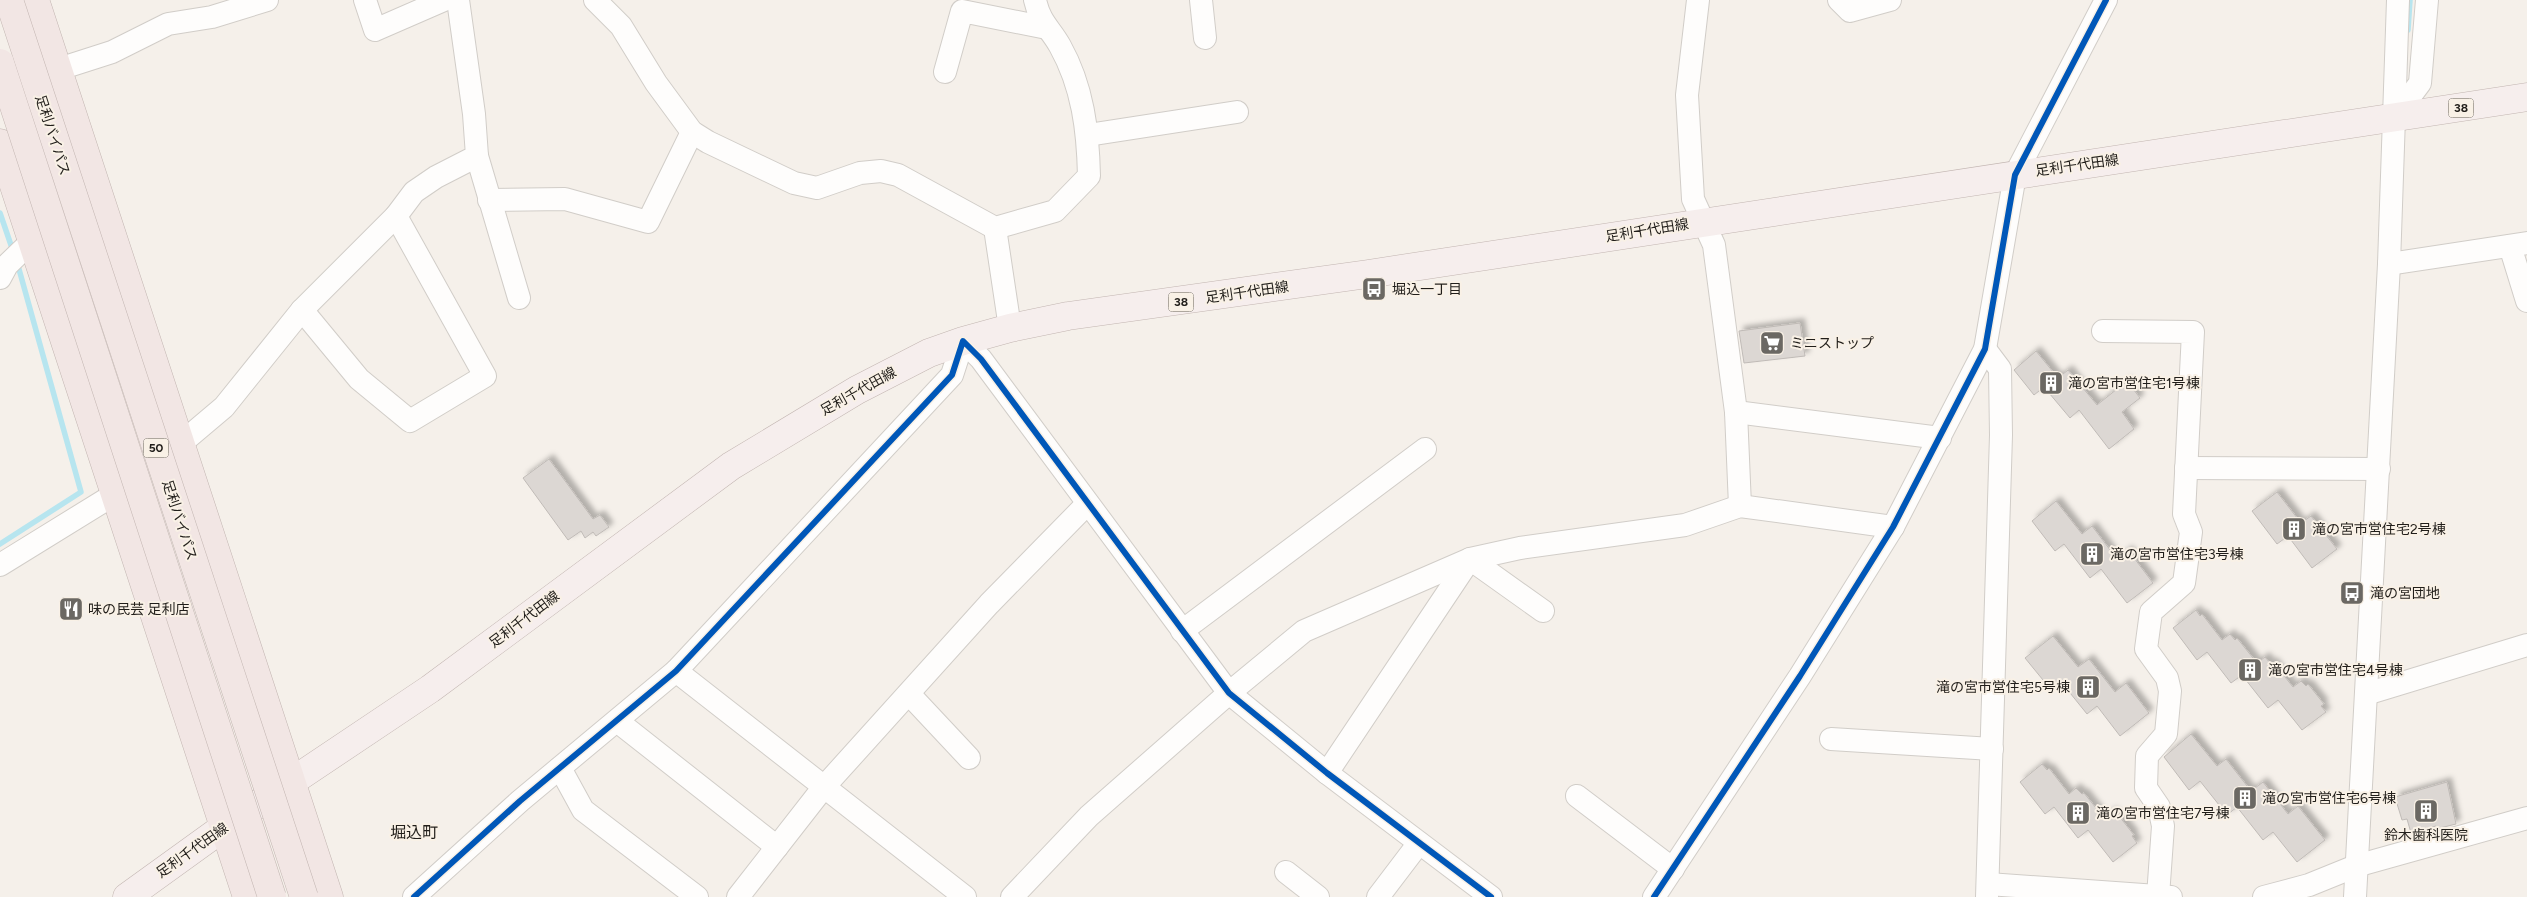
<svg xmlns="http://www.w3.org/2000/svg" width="2527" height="897" font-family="Figtree,'Noto Sans JP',sans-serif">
<defs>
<filter id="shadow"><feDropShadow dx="4.5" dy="-4.5" stdDeviation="2.5" flood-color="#0004"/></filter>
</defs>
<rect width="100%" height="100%" fill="#f5f0ea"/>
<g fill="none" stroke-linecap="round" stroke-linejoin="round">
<g stroke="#b7e5ef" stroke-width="5.5">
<path d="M2408,30l2,-30"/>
<path d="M0,213l13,38"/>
<path d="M0,544l81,-52 -64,-230"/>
</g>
</g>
<g fill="#dcd7d3" stroke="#c0bbb7" filter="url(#shadow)">
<path d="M1800,323l5,33 -61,7 -5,-32z"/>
<path d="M2036,351l22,27 10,-8 29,35 30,-24 13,17 -18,14 12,17 -25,20 -30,-39 -9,8 -26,-31 -10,8 -20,-25z"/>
<path d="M549,459l44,60 7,-4 9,12 -13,9 -3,-4 -8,6 -4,-7 -13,9 -45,-62z"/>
<path d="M2277,492l24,31 10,-7 26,33 -25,19 -24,-32 -11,8 -25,-33z"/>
<path d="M2056,501l26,33 10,-8 25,33 11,-9 25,33 -26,20 -26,-34 -11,9 -26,-34 -9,7 -23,-30z"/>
<path d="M2196,610l4,6 2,-2 20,26 8,-6 5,6 2,-2 20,25 8,-6 6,7 2,-2 20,25 8,-6 5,5 2,-2 16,20 -3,2 5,6 -24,18 -24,-30 -10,8 -26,-33 -11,8 -24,-31 -10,8 -24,-32z"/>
<path d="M2053,636l25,31 11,-8 26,33 11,-9 23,30 -29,23 -23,-30 -10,8 -25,-31 -10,8 -27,-33z"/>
<path d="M2191,734l26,32 9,-7 25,32 12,-9 25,32 10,-8 27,34 -28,22 -24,-30 -10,8 -26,-33 -10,8 -27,-34 -11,9 -25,-33z"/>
<path d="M2042,764l5,6 2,-2 20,26 7,-6 6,6 2,-1 20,25 8,-7 5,6 2,-1 15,19 -2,1 5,7 -24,19 -25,-32 -10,8 -24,-31 -9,7 -25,-32z"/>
<path d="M2447,782l9,42 -20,5v-3l-25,7 -4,-14 -5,1 -7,-23z"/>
</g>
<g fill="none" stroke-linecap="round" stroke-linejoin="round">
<defs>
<g id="minor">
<path d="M365,0l10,30 69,-30"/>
<path d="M595,0l26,26 35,57 36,49 16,10 86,41 23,5 43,-15 21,-2 17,4 97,53 60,-17 34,-35c-1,-45 -6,-89 -29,-130 -10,-18 -20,-23 -25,-46"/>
<path d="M1201,0l4,38"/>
<path d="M1698,0l-11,95 6,104 21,46 22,167 4,94"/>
<path d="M1839,0l11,11 40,-11"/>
<path d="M59,69l53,-17 56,-28 44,-7 55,-17"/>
<path d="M945,72l17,-61 85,17"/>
<path d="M2394,118l26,-35 7,-83"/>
<path d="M1088,135l149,-23"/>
<path d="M477,156l42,142"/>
<path d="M489,200l76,-1 83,23 44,-90"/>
<path d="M995,228l15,100"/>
<path d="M2510,246l17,55"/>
<path d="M2389,264l138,-21"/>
<path d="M0,278l7,-13 26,-25"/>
<path d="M302,310l57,69 51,42 75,-45 -89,-160"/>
<path d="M2103,331l90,1 -9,182 7,18 -7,51 -33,29 -5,37 21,29 3,13 -4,43 -19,22 -1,32 13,19 4,19 -5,70"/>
<path d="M1985,349l15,20 1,66 -14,462"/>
<path d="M1736,412l204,26"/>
<path d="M179,445l45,-38 78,-97 94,-94 18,-24 22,-15 41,-21 -3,-42 -16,-114"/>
<path d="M2186,468l193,1"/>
<path d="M0,565l115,-71"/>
<path d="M1182,631l243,-182"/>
<path d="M676,671l289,226"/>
<path d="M909,694l60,64"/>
<path d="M2366,694l161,-49"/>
<path d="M617,721l160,126"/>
<path d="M1831,739l161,10"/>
<path d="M560,768l23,42 114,87"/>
<path d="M1327,773l143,-214 73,52"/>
<path d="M1577,796l96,73"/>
<path d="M1286,872l32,25"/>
<path d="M1988,884l183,13"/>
<path d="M414,897l106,-96 156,-130 276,-296 11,-34 18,18 248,334 98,80 164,124"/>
<path d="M738,897l85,-109 166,-184 98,-100"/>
<path d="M1012,897l77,-81 140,-123 75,-62 166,-72 50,-11 165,-23 55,-19 153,21"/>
<path d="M1378,897l41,-54"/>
<path d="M1654,897l146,-221 93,-149 92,-178 30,-174 91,-175"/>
<path d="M2264,897l45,-12 47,-19 171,-48"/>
<path d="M2355,897l34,-633 9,-264"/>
</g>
<path id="major" d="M127,897l97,-70 206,-138 301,-223 126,-76 72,-37 34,-12 47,-13 58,-12 300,-42 1159,-177"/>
<g id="highway">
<path d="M35,0l294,897"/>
<path d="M0,143l247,754"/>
</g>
</defs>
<use href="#minor" stroke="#d1cdc8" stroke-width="24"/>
<use href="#major" stroke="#c2b5b1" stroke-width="29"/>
<use href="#highway" stroke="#c2b5b1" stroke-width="29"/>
<use href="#minor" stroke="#fefdfc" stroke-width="22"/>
<use href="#major" stroke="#f6eeed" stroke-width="28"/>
<use href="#highway" stroke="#f2e6e4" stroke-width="28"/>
<defs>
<g id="highway-bridge">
<path d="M9,0l295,897"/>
<path d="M0,63l272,834"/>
</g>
</defs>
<use href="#highway-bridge" stroke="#c2b5b1" stroke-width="29" stroke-linecap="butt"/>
<use href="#highway-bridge" stroke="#f2e6e4" stroke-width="28"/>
<defs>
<g id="cycleway">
<path d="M414,897l106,-96 156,-130 276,-296 11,-34 18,18 248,334 98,80 164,124"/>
<path d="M1654,897l146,-221 93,-149 92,-178 30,-174 91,-175"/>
</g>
</defs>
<use href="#cycleway" stroke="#f9f1e6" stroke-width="9"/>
<use href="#cycleway" stroke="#0057b8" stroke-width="6"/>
</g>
<defs>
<symbol id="bus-square" viewBox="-11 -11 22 22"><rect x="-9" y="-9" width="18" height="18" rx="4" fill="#6b6863" stroke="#f9f1e6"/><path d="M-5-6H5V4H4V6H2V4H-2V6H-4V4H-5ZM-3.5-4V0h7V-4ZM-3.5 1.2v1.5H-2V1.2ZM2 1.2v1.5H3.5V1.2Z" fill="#fff"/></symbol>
<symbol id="supermarket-square" viewBox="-11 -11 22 22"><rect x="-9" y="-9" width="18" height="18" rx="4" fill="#6b6863" stroke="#f9f1e6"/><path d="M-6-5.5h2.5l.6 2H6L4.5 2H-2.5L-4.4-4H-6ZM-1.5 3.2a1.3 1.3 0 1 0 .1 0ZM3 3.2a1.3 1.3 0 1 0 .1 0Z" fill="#fff"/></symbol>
<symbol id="building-square" viewBox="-11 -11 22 22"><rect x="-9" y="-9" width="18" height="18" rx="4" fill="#6b6863" stroke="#f9f1e6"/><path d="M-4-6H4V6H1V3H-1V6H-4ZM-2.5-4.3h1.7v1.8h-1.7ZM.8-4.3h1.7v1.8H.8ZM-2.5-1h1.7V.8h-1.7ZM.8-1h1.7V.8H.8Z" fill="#fff"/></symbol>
<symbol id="restaurant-square" viewBox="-11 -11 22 22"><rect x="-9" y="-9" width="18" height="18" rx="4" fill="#6b6863" stroke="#f9f1e6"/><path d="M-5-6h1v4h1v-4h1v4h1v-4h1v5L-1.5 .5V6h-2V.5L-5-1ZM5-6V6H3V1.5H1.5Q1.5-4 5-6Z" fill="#fff"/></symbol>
</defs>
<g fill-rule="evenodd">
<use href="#bus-square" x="1360" y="275" width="28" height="28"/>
<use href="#supermarket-square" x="1758" y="329" width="28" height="28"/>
<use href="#building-square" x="2037" y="369" width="28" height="28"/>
<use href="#building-square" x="2280" y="515" width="28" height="28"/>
<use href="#building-square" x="2078" y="540" width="28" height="28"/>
<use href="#bus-square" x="2338" y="579" width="28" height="28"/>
<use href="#restaurant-square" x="57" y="595" width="28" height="28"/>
<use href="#building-square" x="2236" y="656" width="28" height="28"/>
<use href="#building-square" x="2074" y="673" width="28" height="28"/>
<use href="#building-square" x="2231" y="784" width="28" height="28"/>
<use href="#building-square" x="2412" y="797" width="28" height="28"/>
<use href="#building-square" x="2064" y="799" width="28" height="28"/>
</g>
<g text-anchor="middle" stroke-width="4" stroke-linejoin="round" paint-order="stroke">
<g fill="#f9f1e6" stroke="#625d57" stroke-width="1">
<rect x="2448.5" y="98.5" width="25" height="19" rx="4"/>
<rect x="1168.5" y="292.5" width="25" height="19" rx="4"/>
<rect x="143.5" y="438.5" width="25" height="19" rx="4"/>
</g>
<g font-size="12" font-weight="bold" fill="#211e1a">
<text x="2461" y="112">38</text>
<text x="1181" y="306">38</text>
<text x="156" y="452">50</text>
</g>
<g font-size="14" fill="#211e1a" stroke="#f9f1e6">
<text transform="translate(53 135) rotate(72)" y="5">足利バイパス</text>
<text transform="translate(2077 165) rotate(-8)" y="5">足利千代田線</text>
<text transform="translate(1647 230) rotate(-9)" y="5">足利千代田線</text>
<text transform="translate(1247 292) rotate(-8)" y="5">足利千代田線</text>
<text transform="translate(858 391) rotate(-29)" y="5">足利千代田線</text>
<text transform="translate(180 520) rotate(72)" y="5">足利バイパス</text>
<text transform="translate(524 619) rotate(-37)" y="5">足利千代田線</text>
<text transform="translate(192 850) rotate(-35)" y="5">足利千代田線</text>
</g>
<g font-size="14" fill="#211e1a" stroke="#f9f1e6" text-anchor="start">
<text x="1392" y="294">堀込一丁目</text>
<text x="1790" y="348">ミニストップ</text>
<text x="2068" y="388">滝の宮市営住宅1号棟</text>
<text x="2312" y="534">滝の宮市営住宅2号棟</text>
<text x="2110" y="559">滝の宮市営住宅3号棟</text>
<text x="2370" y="598">滝の宮団地</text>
<text x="88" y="614">味の民芸 足利店</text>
<text x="2268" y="675">滝の宮市営住宅4号棟</text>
<text x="2070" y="692" text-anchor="end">滝の宮市営住宅5号棟</text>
<text x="2262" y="803">滝の宮市営住宅6号棟</text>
<text x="2096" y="818">滝の宮市営住宅7号棟</text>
<text x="2426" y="840" text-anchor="middle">鈴木歯科医院</text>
</g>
<g font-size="16" fill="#211e1a" stroke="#f9f1e6">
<text x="414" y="838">堀込町</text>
</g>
</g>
</svg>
